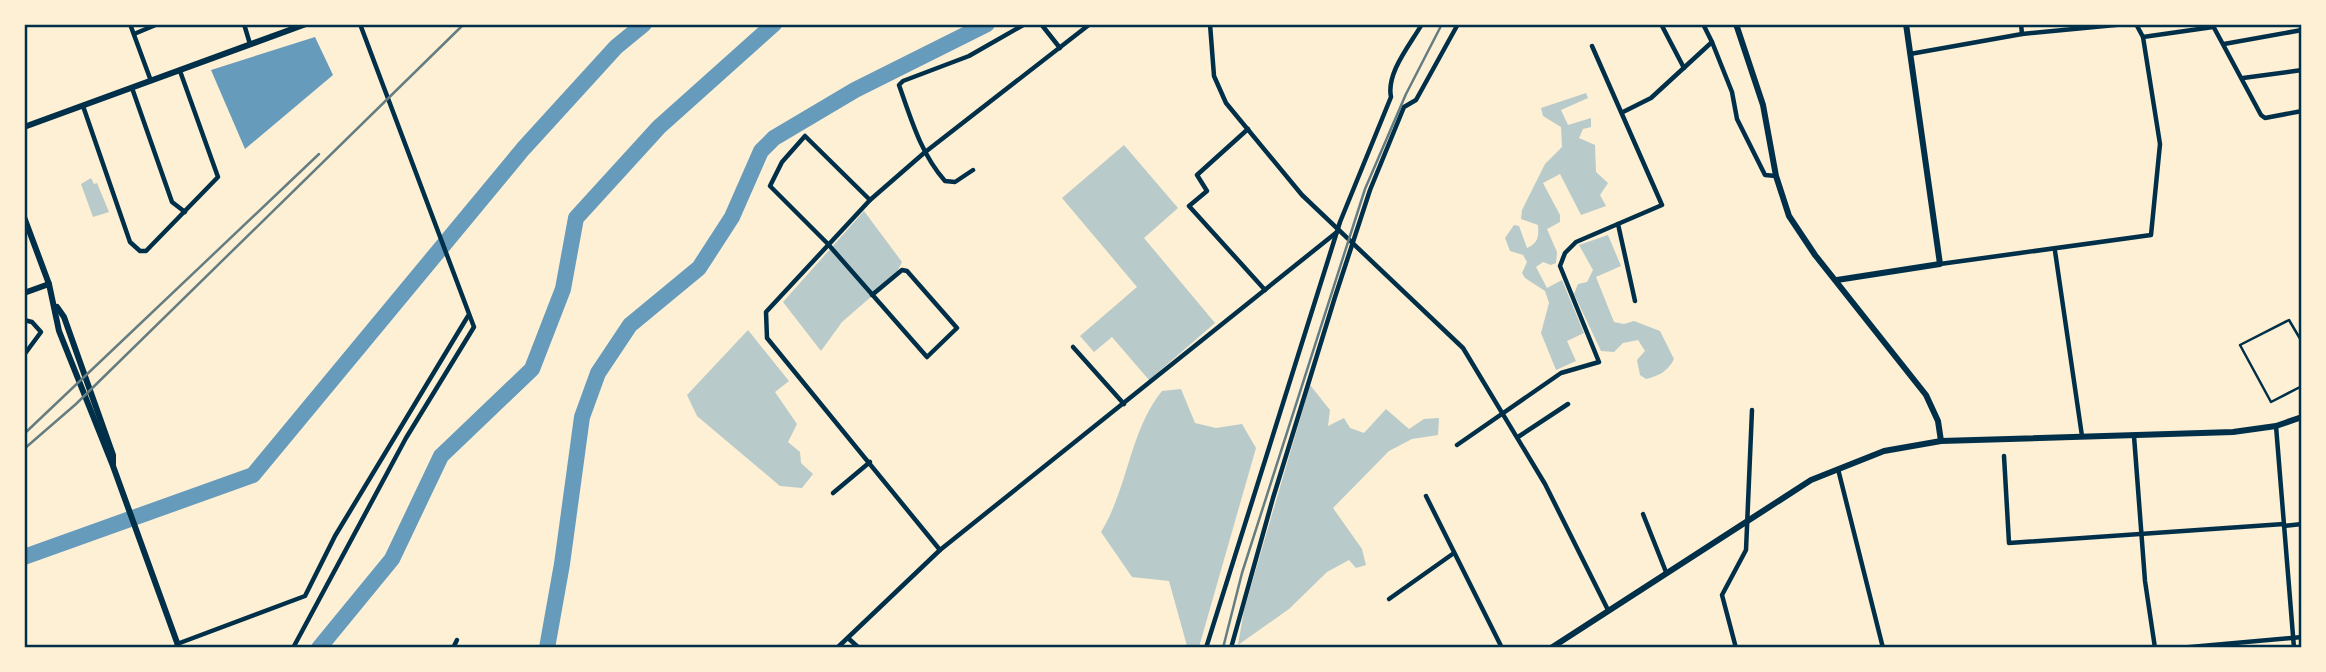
<svg xmlns="http://www.w3.org/2000/svg" width="2326" height="672" font-family="'Fira Sans Condensed',sans-serif">
<rect width="100%" height="100%" fill="#fdf0d5"/>
<g fill="#b9caca">
<path d="M1586,93l2,5 -27,12 7,15 23,-7v9l-8,2 -4,9 16,7 1,27 12,11 -8,12 6,11 -25,9 -21,-41 -17,9 17,32v7l-13,7 10,23 -1,11 -5,2 -8,-3 -7,5 11,21 15,-8 22,53 -17,8 9,20 -20,9 -15,-37 8,-30 -4,-12 -20,-13 -3,-5 5,-11 -4,-7 -13,-4 -5,-13 9,-13 5,1 8,22c11,-5 12,-11 11,-23l-17,-6 1,-9 23,-46 17,-17 -1,-20 -18,-11 -2,-8z"/>
<path d="M1124,145l54,63 -34,30 71,85 -66,57 -37,-43 -18,15 -14,-16 57,-49 -75,-89z"/>
<path d="M91,178l3,6 3,-1 12,29 -16,5 -12,-33z"/>
<path d="M864,211l38,51 -7,14 -53,46 -21,29 -38,-49z"/>
<path d="M1608,235l13,31 -25,11 18,45 10,2 10,-3 26,10 14,28c-6,12 -15,17 -28,20l-6,-4 -3,-15 8,-9 -7,-11 -15,3 -9,9 -13,-1 -27,-57 4,-10 9,-2 6,-12 -14,-25z"/>
<path d="M748,330l41,51 -14,11 22,32 -9,18 12,10 1,11 12,11 -11,14 -22,-2 -83,-70 -10,-21z"/>
<path d="M1310,385l20,25 -2,16 16,-8 6,10 14,5 22,-24 23,20 15,-10 15,-1 -1,17 -26,4 -23,12 -56,57 29,41 4,16 -10,3 -7,-8 -22,12 -38,37 -51,36 6,-35z"/>
<path d="M1181,389l14,34 21,5 26,-4 14,24 -57,199 -12,-1 -18,-65 -37,-4 -31,-45c27,-44 29,-102 61,-141z"/>
</g>
<path fill="#669bbc" d="M315,37l18,38 -88,74 -34,-79z"/>
<g fill="none" stroke-linecap="round" stroke-linejoin="round">
<g stroke="#669bbc" stroke-width="16">
<path d="M24,557l229,-82 270,-326 93,-102 28,-23"/>
<path d="M319,648l73,-89 49,-103 91,-87 31,-80 13,-71 83,-91 115,-103"/>
<path d="M547,648l15,-84 20,-147 16,-44 32,-48 69,-57 33,-51 29,-66 13,-13 81,-48 132,-66"/>
</g>
<path stroke="#003049" stroke-width="2.5" d="M2302,342l-13,-22 -49,25 31,57 31,-16"/>
<g stroke="#003049" stroke-width="4.5">
<path d="M130,24l21,57"/>
<path d="M244,24l6,20"/>
<path d="M1041,24l19,24"/>
<path d="M1210,24l4,52 12,27 76,92 161,153 82,136 63,126"/>
<path d="M1661,24l23,44"/>
<path d="M2021,24l1,10"/>
<path d="M2212,24l49,91 4,3 37,-7"/>
<path d="M134,34l24,-10"/>
<path d="M2143,37l70,-10"/>
<path d="M1712,42l20,50 5,27 28,56 11,1"/>
<path d="M2224,44l78,-14"/>
<path d="M1910,54l112,-20 104,-10"/>
<path d="M2243,78l59,-8"/>
<path d="M132,88l40,114 13,10"/>
<path d="M83,106l47,136 10,9h6l72,-74 -38,-106"/>
<path d="M1623,112l28,-14 61,-56 -9,-18"/>
<path d="M1248,129l-51,46 10,16 -18,15 76,84"/>
<path d="M973,170l-18,12 -10,-1c-24,-27 -34,-62 -46,-96l4,-4 66,-25 56,-32"/>
<path d="M870,200l-65,-64 -23,26 -12,24 57,57 100,114 30,-29 -50,-57 -5,-1 -30,25"/>
<path d="M1618,224l17,77"/>
<path d="M2055,251l27,185"/>
<path d="M1940,264l211,-29 9,-91 -17,-107 -7,-13"/>
<path d="M24,320l8,2 9,10 -17,23"/>
<path d="M1073,347l51,57"/>
<path d="M2276,426l18,222"/>
<path d="M2134,436l11,145 10,67"/>
<path d="M1518,437l50,-33"/>
<path d="M1457,445l104,-72 38,-11 -39,-96 5,-13 11,-11 86,-37 -70,-159"/>
<path d="M2004,456l5,87 275,-19"/>
<path d="M1838,469l45,179"/>
<path d="M833,493l37,-31"/>
<path d="M1426,496l76,152"/>
<path d="M1643,514l23,58"/>
<path d="M2284,526l18,-2"/>
<path d="M940,550l-173,-212 -1,-26 104,-112 54,-47 166,-129"/>
<path d="M1389,599l65,-46"/>
<path d="M848,638l11,10"/>
<path d="M177,644l128,-48 30,-60 133,-220"/>
<path d="M293,648l113,-210 68,-111 -114,-303"/>
<path d="M453,648l4,-8"/>
<path d="M837,648l103,-98 397,-318"/>
<path d="M1206,648l134,-426 51,-125c-5,-24 19,-52 31,-73"/>
<path d="M1231,648l42,-150 62,-201 35,-107 34,-83 12,-7 42,-76"/>
<path d="M1736,648l-14,-53 24,-45 6,-140"/>
<path d="M2179,648l123,-11"/>
</g>
<g stroke="#003049" stroke-width="6">
<path d="M1736,24l27,81 13,71 13,40 26,39 111,140 12,26 3,20"/>
<path d="M24,127l282,-103"/>
<path d="M24,217l25,67 10,47 54,135 66,182"/>
<path d="M1837,280l103,-16 -34,-240"/>
<path d="M24,293l25,-9"/>
<path d="M57,307l7,10 49,138v9"/>
<path d="M1551,648l260,-168 73,-29 57,-10 292,-9 43,-6 26,-9"/>
</g>
<g stroke="#657d81" stroke-width="2.5">
<path d="M24,434l295,-280"/>
<path d="M24,449l52,-45 388,-380"/>
<path d="M1223,648l19,-75 123,-384 41,-95 36,-70"/>
</g>
</g>
<rect width="2326" height="672" fill="none" stroke="#fdf0d5" stroke-width="52"/>
<rect x="26" y="26" width="2274" height="620" fill="none" stroke="#003049" stroke-width="2.5"/>
</svg>
